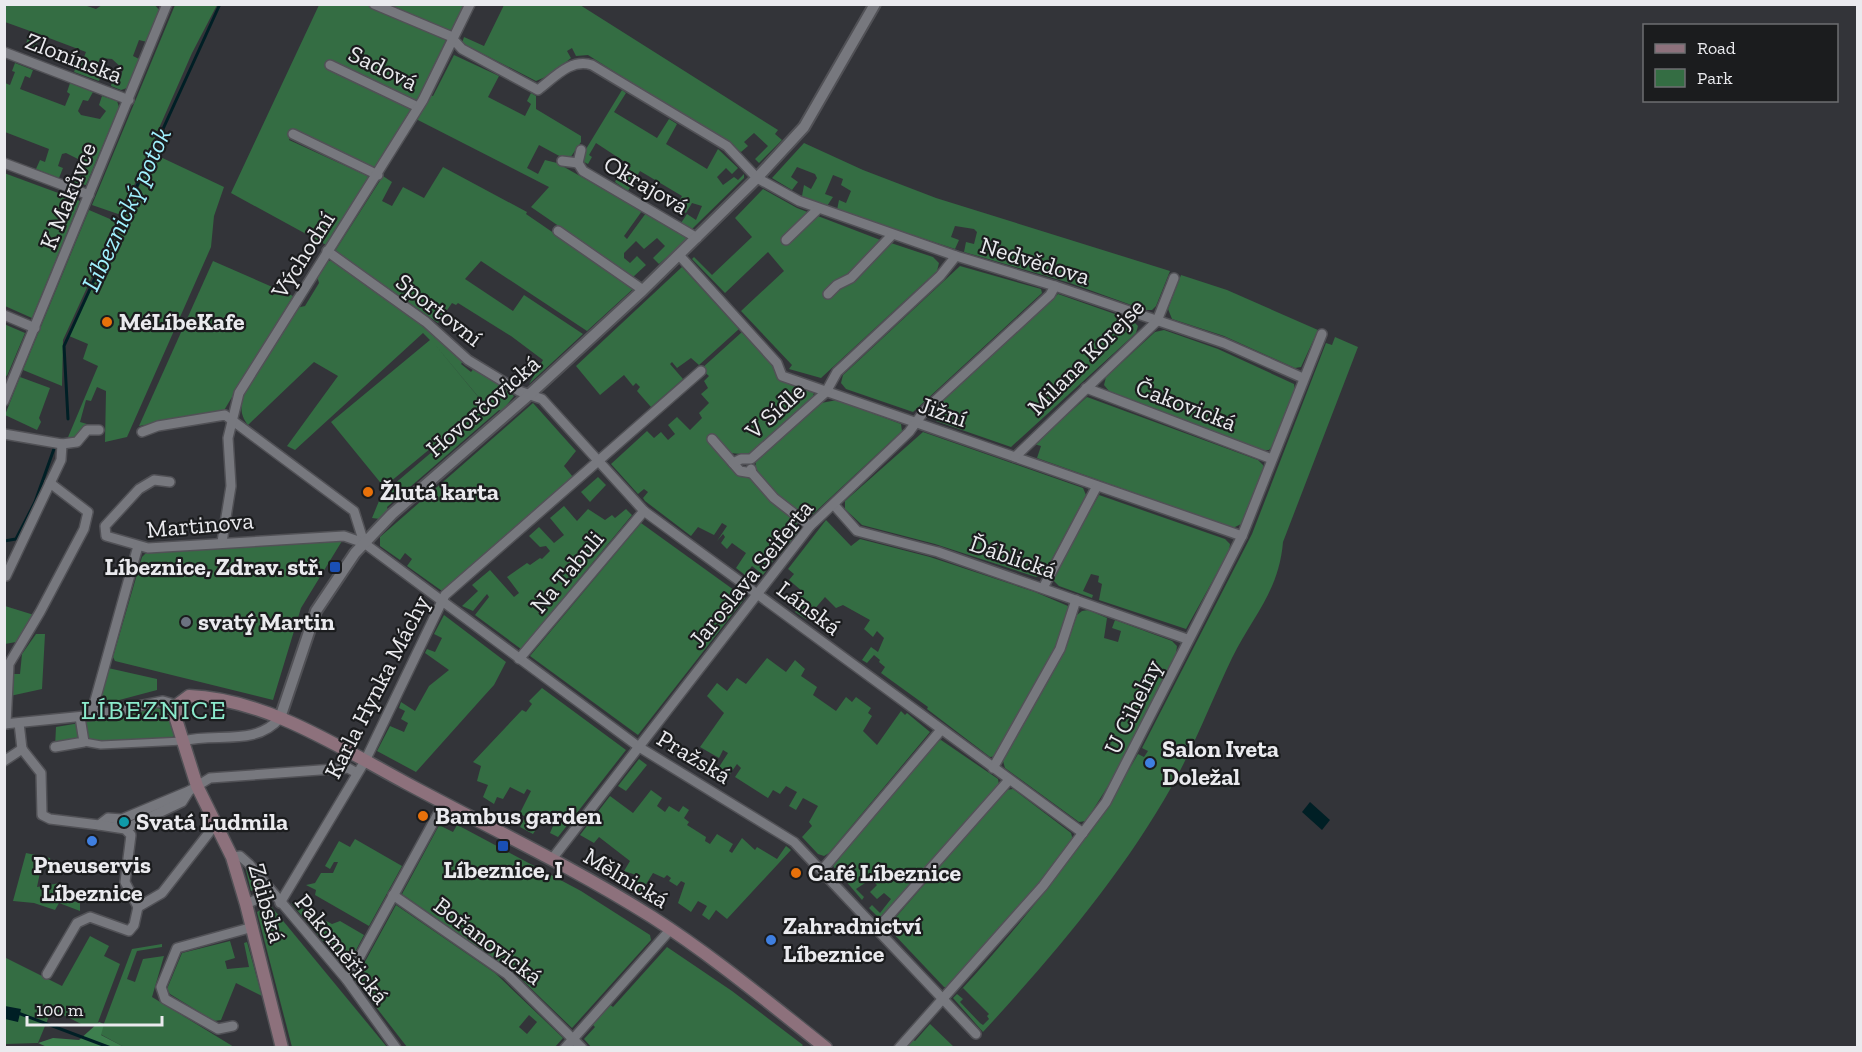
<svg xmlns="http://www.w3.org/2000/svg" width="1862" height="1052" font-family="'Zilla Slab',serif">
<rect width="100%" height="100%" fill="#333439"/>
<g fill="#346d43" fill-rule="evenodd">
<path d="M154,4l6,7 -13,31 -8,-2 -6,16 6,3 -12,29 -6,2 -10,-4 2,-10h8l2,-7 -11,-10 -12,-1 -4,11 6,3 -3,9 -25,-9 3,-8 4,1 5,-13 -45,-17 -6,13 -9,-4 4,-13 -25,-9 -1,-17h80l12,4 6,-4z"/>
<path d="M389,4l77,1 -14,28z"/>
<path d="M175,5h42l-25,48 -71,162 -29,-10z"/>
<path d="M319,5h48l79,35 -29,61 -87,-40 -4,8 86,40 -36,61 -83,-39 -4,9 83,38 -44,68 -97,-53z"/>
<path d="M504,5h76l198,125 -3,4 7,6 -23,23 -4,-4 13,-13 -14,-13 -10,9 4,4 -7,6 -153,-97 -12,1 -4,-8 -5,3 4,7 -21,17 -14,6 -74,-38 2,-6 20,9z"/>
<path d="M454,55l45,21 -11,21 37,19 6,-12 -4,-3 4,-8 5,3v13l45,27v6l-11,16h-7l-24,-13 -12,23 11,6 7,-14 12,3 85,48 -18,25 3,3 19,-26 43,25 -30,26 -6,-6 12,-12 -8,-8 -13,11 -8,-8 -12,12v5l6,5 7,-7 9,9 -13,12 -102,-70 18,-20 -133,-68 14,-24 3,1z"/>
<path d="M15,63l18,7 -3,8 -5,-2 -5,13 45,17 5,-12 -3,-2 3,-9 23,9 -5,9 -5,-1 -5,11 3,4 19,4 6,-8 -7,-6 3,-9 15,5 2,6 -33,78 -15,-3 3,-10 8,1 2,-11 -18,-9 -4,1 -4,12 5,2 -4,10 -23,-9 4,-9 5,2 4,-13 -44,-17v-49l5,2 5,-13 -3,-1z"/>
<path d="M622,90l4,3 -12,19 43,26 12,-19 8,5 -11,20 41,25 11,-20 20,19 -6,6 -6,-6 -9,9 6,8 11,-8 4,3 6,-6v4l-52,51 -11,-6 6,-9 9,6 6,-14 -10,-3 -6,10 -11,-5 7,-12 -42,-25 -12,20 -13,-9 4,-8 5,3 7,-11 -35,-23 -7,12 3,2 -4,7 -4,-2 -1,-8z"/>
<path d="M804,143l59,27 73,28 234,73 -14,35 -4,4h-7l-75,-27 -106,-31 2,-10 8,2 3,-12 -3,-3 -19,-3 -4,11 8,3 -4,9 -118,-39 2,-10 7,3 5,-12 -10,-6 2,-6 -10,-4 -8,19 8,3 -6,9 -25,-10 2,-11 7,4 6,-11 -2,-4 -18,-7 -6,10 7,5 -6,8 -20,-12z"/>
<path d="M154,154l70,33 -10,29 -3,31 -84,190 -22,5 1,-51 -9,-4 -6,14 -5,-1 -6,22 7,2 -6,9 -15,9 32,-76 -15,-7 5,-15 -19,-8z"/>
<path d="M443,167l84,45 -1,2 108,74 -47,43 -106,-70 -16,18 48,32 11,-16 59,39 -54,50 14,-24 -32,-24 -53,-33 -2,2 -4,-2 -14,20 -103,-72 48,-75 9,6 -10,19 10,5 11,-19 21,11z"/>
<path d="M4,173l76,28 -48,117 -27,-12z"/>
<path d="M763,189l34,19 86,33 -45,48 14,-8 39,-38 42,14 6,6 -2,8 -116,107 -32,-9 3,-4 -51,-54 43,-40 -16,-19 -43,41 -33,-34 2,-2 18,18 40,-38 -17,-19z"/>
<path d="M89,210l28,12 -54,118 -1,46 -39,-16z"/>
<path d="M213,261l80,35 -70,116 -84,14z"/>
<path d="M327,261h6l89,62 42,37 -3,4 10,8 4,-5 39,29 -12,15 -3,-1 -112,97 1,4 -8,8 -8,-1 12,-29 9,-4 93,-79 -54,-65 52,63 -100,83 -53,-65 99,-82 -7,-7 -128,117 -8,-4 51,-70 -24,-14 -66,63c-9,-11 -7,-20 -4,-32l52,-85 9,-2 14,-23 -2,-7z"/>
<path d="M960,266l81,23 1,4 -129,119 -67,-23 -5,-6 2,-8z"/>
<path d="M682,267l57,62 -40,36 -8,-7 -14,10 -5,-6 -2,2 13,15 -32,28 -14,-16 3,-4 -4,-4 -3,3 -9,-11 -24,20 -24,-29z"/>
<path d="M1181,275l46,15 91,40 -17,37 -6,1 -71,-32 -52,-17 -4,-10z"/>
<path d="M1058,294l74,26 6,6 -2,7 -125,114 -75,-26 4,-8 -5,-5z"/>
<path d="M4,324l21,9 -18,43 -2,-1z"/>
<path d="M1164,330l54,19 76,35 1,6 -22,55 -4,5h-6l-154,-59 -5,-6 2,-8 49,-45z"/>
<path d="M742,332l31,32 5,15 36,13 -1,5 -63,58 -19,-2 -15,-17 -7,6 30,34 10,1 22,25 27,19 1,10 -18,22 -9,-7 -7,8 8,7 -10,14 -11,-9 -7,9 -9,-7 10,-15 -14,-10 -5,6 -6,-6 4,-6 -2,-3 -6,7 10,-15 -5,-3 -8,12 -16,-8 -7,9 -46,-35 -2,-3 5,-6 -4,-3 -6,5 -27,-30 36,-33 7,7 7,-6 7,8 7,-6 -7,-9 9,-8 13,13 12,-12 -3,-5 10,-10 -8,-9 7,-6 -4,-7 5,-5 -8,-7z"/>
<path d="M1335,337l23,10 -75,195c-4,49 -30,74 -51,116 -20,42 -37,86 -60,128 -50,89 -120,171 -189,246l-30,-34 4,-4 6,5 -3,3 20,21 3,2 6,-6 -2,-3 2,-2 -26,-26 -3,3c67,-73 129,-151 178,-237l6,3 4,-6 -6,-3 110,-214 74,-191 6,2z"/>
<path d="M20,377l30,11 -11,30 2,4 -4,8 -32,-15z"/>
<path d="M1087,397l171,63 5,5v7l-20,51 -10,5 -196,-70 4,-12 -7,-2z"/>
<path d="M837,400l64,24 1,7 -89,83 -10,1 -26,-20 -22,-24 1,-10 65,-58z"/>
<path d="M533,403l43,48 -12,15 9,11 -131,114 -35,-25 5,-7 -7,-6 -5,7 -20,-14v-9z"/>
<path d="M923,432l160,56 3,7 -42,79 -8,3 -101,-33 -73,-19 -17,-16v-8z"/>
<path d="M598,477l8,8 -16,17 -9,-10z"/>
<path d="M1099,495l126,44 5,5 -1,7 -43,78 -87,-29 3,-16 -4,-2 1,-6 -8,-2 -8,17 10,4 -1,3 -33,-12 -5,-5 1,-7z"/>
<path d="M564,506l13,15 11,-12 17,11 7,-5 3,3 11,-9 6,6 -111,134 -46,-34 14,-18 -2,-3 -14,17 -11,-5 16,-15 -6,-6 18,-15 24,27 5,-4 -12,-16 20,-14 3,2 10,-7 2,1 8,-8 -4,-5 -6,1 -11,-11 10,-9 15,16 10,-8 -14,-17z"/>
<path d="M826,520l25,26 9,-7 70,18 105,35 33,14 1,5 -14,36 -58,109 -7,1 -63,-48 1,-2 -47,-34 4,-6 -6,-5 1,-2 -6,-5 -7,8 -5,-3 9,-13 7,5 6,-14 -7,-7 -4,6 -9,-8 6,-9 -27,-15 -7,3 -11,-11 -19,22 -11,-7 6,-8 -5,-6 6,-7 -13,-11 5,-6 -6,-5z"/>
<path d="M641,523l104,75 -107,137 -108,-79z"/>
<path d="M342,541l-41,67 -28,92 -158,-39 -2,-4 29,-100 4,-4z"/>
<path d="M5,606l29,9 -18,27 -11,2z"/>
<path d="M1088,610l19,8 -3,20 14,4 3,-11 -9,-3 3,-8 57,21 5,5 -1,7 -15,33 -41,81 -34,54 -7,1 -74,-54 -2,-7 62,-110 12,-36 5,-4z"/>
<path d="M444,615l62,47 -12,23 -10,11 -3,-2 3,2 -68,76 -39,-21 13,-25 14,6 4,-9 -7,-4 4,-8 -6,-3 2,-6 14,9 14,-25 20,-16 -24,-17 2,-4 8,3 7,-14 -8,-4z"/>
<path d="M36,634h9l-3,55 -32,7 3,-22h7l2,-20z"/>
<path d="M767,658l19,14 9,-12 10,9 -4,7 16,11 -4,8 23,16 10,-14 6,5 4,-5 15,11 -3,5 4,3 -9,15 14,14 24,-34 4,4 2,-2 23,19 -101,121 -5,3 -6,-2 -16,-17 10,-11 -3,-4 9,-16 -15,-8 -7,12 -7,-4 8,-14 -11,-6 -6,8 -7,-4 -5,8 -33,-21 6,-9 -4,-4 -7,10 -11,-7 9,-14 -5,-3 -4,8 -19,-11 24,-34 -17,-17 10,-13 10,8 10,-13 9,6z"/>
<path d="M108,668l49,11v11l-49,13 -8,-3z"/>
<path d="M542,688l84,62 -68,87 -8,-4 3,-7 -11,-6 -9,14 -13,-7 5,-10 -5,-4 11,-22 -4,-2 -3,5 -14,-7 -7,12 -6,-2 -3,7 -11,-7 5,-12 -11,-4 4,-15 -8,-4 49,-52 4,2 6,-8 -3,-3z"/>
<path d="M147,706l19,4 10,25 -5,3 -116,9 1,-20 71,-12 4,-6z"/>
<path d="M941,740l57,39 1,6 -115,132h-6l-9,-9 3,-3 8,8 11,-14 -7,-6 -7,6 -7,-7 7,-7 -6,-6 -15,10 8,8 -2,3 -29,-34 2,-6 100,-117z"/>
<path d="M639,759l8,6 -21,26 -8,-5z"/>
<path d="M1013,789l58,44 2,7 -51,64 -73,83h-5l-54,-57v-6l116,-134z"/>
<path d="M651,790l11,8 -5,8 8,6 4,-6 10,6 4,-6 6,4 -5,8 5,4 -2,3 19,12 -1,4 5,3 7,-10 16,10 -4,7 3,2 10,-15 13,12 2,-3 20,12 9,-13 5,4 -64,69 -11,-9 -7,10 -7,-5 5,-9 -9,-5 -7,11 -13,-9 7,-20 -4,-2 -4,5 -8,-5 2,-3 -4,-3 -3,3 -11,-5 -13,21 -9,-5 8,-13 -15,-5 6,-10 -31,-24 -5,6 -14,-8 30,-39 23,17z"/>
<path d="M443,818l2,1 -4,7 12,6 4,-7 8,4 116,62 69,44 1,5 -79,88 -55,-53 -115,-81z"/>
<path d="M355,839l47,27 -33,60 -54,-31 1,-5 -10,-5 9,-2 6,-10h12l5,-11h-4l-4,7 -5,-3 14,-25 11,6z"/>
<path d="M26,853l24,5 2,11 -11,-1 -4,19 23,-4 1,15 19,5v8l-21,-8 -4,7 -21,-7 -21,-2z"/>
<path d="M245,866l14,17 2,6 -2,-2 -8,4z"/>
<path d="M291,903l41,21 8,-3 24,14 -16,30h-5z"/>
<path d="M270,905l117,142h-95l-35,-135z"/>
<path d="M396,905l99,68 68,65 -8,9h-148l-52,-67zM529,1015l8,7 -10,12 -8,-7z"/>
<path d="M90,936l19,10 -5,10 16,8 -23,61 -12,1 -33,-17 -14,34 -33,1 -1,-87 58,29z"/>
<path d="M230,941l5,17 -10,3 2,8 22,-2 -5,-24 3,-1 15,54 -26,-13 -15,37 -7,1 -44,-27 -3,-5 15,-36z"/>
<path d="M162,944v3l-25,4 -10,28 8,3 8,-23 21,-3 -12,41 82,50h-110l-24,-13 32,-85z"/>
<path d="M667,947l65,44 71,54 -2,2 -209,1 -8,-9 11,-12 -4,-4 17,-20 5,4z"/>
<path d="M930,1024l24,23 -50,1 8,-9 3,2z"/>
</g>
<path fill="#3d7f4e" d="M99,1022l5,2 -3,11 23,12h-77l-9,-4 15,-5 26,2z"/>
<g fill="#001f25">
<path d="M1310,802l20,18 -8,10 -20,-18z"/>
<path d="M5,1006l16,3 -3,13 -13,-3z"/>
</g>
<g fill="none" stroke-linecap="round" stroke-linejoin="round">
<g stroke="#001f25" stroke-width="3">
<path d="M68,419l-4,-73 156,-342"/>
<path d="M4,541l12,-2 19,-37 20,-56"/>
<path d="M18,1013l93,35"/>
</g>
<defs>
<path id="pedestrian" d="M84,742l17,3 82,-4"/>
<g id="minor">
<path d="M374,4l76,32 12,13 76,41c17,-13 33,-32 54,-25l135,81 30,32 42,23 157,55 99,30 169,57 79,35"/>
<path d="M4,52l125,48"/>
<path d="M330,65l88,42"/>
<path d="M293,134l85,41"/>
<path d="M581,150l-3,13 5,8 114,67"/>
<path d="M562,161l16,2"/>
<path d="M4,163l85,32"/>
<path d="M558,231l85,59"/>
<path d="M786,240l32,-31"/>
<path d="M327,251l99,71 42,38 51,31 23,8 102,112 439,322"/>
<path d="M679,255l98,108 5,13 460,160"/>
<path d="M828,294l9,-9 14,-7 41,-43"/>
<path d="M4,315l31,13"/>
<path d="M1086,388l186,71"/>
<path d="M4,401l163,-397"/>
<path d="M142,432l16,-6 67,-11 129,96 10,32"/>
<path d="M4,434l58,10 15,-2 10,-12h12"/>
<path d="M712,439l28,32 12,2 -1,-4"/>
<path d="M1015,457l142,-136 17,-43"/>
<path d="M733,463l8,-4h10l75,-67 11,-20 103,-96 16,-20"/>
<path d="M752,473l22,25 36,28"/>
<path d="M170,482l-16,-2 -15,9 -34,37 1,10 42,12 196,-12 20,7 275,204 155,95 182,192"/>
<path d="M834,505l23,26 81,21 249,87"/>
<path d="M222,542l9,-56 -3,-48 11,-45 184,-293 47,-96"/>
<path d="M6,576l55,-116 1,-16"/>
<path d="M1043,588l54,-102"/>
<path d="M519,659l125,-148"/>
<path d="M91,715l47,-169"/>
<path d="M19,723l3,26"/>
<path d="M4,724l91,-9 68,-14 14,4"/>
<path d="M6,724l3,-60 31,-52 44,-83 4,-17 -38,-29"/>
<path d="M183,741c33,-9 72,6 97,-23"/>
<path d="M55,747l29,-5 -4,-25"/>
<path d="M22,749l19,24 1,42 8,4 49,6 9,-7 14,1 67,-28 21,-13 138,-10 9,5"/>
<path d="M4,761l18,-12"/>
<path d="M993,768l67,-119 16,-49"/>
<path d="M99,825l26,4 6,6 -6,47 13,25"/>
<path d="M125,829l57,-27 7,-11"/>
<path d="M232,857l8,-1 9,8 98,116 49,68"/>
<path d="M552,859l258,-333 99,-94 16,-22 125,-115 5,-9"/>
<path d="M823,869l118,-139"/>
<path d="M393,895l114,79 75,74"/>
<path d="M280,903l85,-142 80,-166 256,-224"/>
<path d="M246,904l25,-11"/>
<path d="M138,907l24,-14 53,-68"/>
<path d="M878,928l131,-148"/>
<path d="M47,974l30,-51 13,-6 39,14 5,-6 4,-18"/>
<path d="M347,980l97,-177"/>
<path d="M233,1026l-15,3 -53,-30 -4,-12 16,-39 76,-21"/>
<path d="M565,1048l105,-118"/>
<path d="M899,1048l144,-162 63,-84 136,-266 80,-202"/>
</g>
<path id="tertiary" d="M280,718l36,-107 39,-58 37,-39 138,-120 113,-104 114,-112 47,-51 71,-123"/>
<path id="secondary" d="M282,1048l-36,-144 -14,-47 -35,-71 -22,-70 2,-11 12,-9c77,3 150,51 217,87 82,44 167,84 246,134 61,39 117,86 174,131"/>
</defs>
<use href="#pedestrian" stroke="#515156" stroke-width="10"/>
<use href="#minor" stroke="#515156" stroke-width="12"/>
<use href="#tertiary" stroke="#515156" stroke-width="14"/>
<use href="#secondary" stroke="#515156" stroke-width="15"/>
<use href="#pedestrian" stroke="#77787e" stroke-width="7"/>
<use href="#minor" stroke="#77787e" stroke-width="9"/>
<use href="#tertiary" stroke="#77787e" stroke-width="10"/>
<use href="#secondary" stroke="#8d717c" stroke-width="12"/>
</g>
<g fill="#e8710a" stroke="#1b1c1e" stroke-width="2">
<circle cx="107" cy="322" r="6"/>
<circle cx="368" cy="492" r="6"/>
<circle cx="423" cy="816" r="6"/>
<circle cx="796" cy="873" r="6"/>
</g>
<g fill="#1a4fb4" stroke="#1b1c1e" stroke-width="2">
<rect x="329" y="561" width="12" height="12" rx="3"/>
<rect x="497" y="840" width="12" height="12" rx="3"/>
</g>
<circle fill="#6b7280" stroke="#1b1c1e" stroke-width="2" cx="186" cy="622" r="6"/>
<g fill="#3f7fe0" stroke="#1b1c1e" stroke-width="2">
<circle cx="1150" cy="763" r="6"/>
<circle cx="92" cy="841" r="6"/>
<circle cx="771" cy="940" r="6"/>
</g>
<circle fill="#0f9aa8" stroke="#1b1c1e" stroke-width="2" cx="124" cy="822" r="6"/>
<g text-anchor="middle" stroke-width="4.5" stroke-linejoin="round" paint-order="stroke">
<g font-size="24" fill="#eaeaee" stroke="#1b1c1e">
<text transform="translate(74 58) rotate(21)" y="8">Zlonínská</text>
<text transform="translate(383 68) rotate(26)" y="8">Sadová</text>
<text transform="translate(646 185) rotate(30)" y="8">Okrajová</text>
<text transform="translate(68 196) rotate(-68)" y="8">K Makůvce</text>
<text transform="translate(303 255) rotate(-58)" y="8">Východní</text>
<text transform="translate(1035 261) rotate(17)" y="8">Nedvědova</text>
<text transform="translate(439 310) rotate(38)" y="8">Sportovní</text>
<text transform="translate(1086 357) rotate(-45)" y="8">Milana Korejse</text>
<text transform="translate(1186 405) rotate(21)" y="8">Čakovická</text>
<text transform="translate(483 406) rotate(-41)" y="8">Hovorčovická</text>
<text transform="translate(775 411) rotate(-42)" y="8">V Sídle</text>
<text transform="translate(943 412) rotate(19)" y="8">Jižní</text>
<text transform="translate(200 525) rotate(-5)" y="8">Martinova</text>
<text transform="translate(1013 557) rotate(19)" y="8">Ďáblická</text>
<text transform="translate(567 572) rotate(-50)" y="8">Na Tabuli</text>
<text transform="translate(751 574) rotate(-51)" y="8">Jaroslava Seiferta</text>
<text transform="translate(809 608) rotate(37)" y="8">Lánská</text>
<text transform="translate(377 687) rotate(-63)" y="8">Karla Hynka Máchy</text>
<text transform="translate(1133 707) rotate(-64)" y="8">U Cihelny</text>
<text transform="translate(694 757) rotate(31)" y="8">Pražská</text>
<text transform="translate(626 878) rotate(31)" y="8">Mělnická</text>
<text transform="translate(267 903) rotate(74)" y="8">Zdibská</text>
<text transform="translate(488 941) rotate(37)" y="8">Bořanovická</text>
<text transform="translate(342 949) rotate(51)" y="8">Pakoměřická</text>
</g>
<g font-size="24" font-weight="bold" fill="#eaeaee" stroke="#1b1c1e" text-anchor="start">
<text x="119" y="330">MéLíbeKafe</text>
<text x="380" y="500">Žlutá karta</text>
<text x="323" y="575" text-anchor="end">Líbeznice, Zdrav. stř.</text>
<text x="198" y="630">svatý Martin</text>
<text x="1162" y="757">Salon Iveta<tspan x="1162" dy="28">Doležal</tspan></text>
<text x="435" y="824">Bambus garden</text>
<text x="136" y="830">Svatá Ludmila</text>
<text x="92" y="873" text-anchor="middle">Pneuservis<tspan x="92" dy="28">Líbeznice</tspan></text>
<text x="503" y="878" text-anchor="middle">Líbeznice, I</text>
<text x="808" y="881">Café Líbeznice</text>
<text x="783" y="934">Zahradnictví<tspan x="783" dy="28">Líbeznice</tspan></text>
</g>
<g font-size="26" font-style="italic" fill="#a1f1ff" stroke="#1b1c1e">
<text transform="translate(126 209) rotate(-65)" y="9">Líbeznický potok</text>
</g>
<g font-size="27" letter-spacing="1.5" fill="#8beacc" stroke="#1b1c1e">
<text x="154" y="719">LÍBEZNICE</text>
</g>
</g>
<rect width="1862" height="1052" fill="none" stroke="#eaeaee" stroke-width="12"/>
<rect x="1643" y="24" width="195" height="78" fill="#1b1c1e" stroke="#6e6e71" stroke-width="1.5"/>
<rect x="1655" y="44" width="30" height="9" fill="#8d717c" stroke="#6e6e71" stroke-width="1.5"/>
<text x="1697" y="54" font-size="18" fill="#eaeaee">Road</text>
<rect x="1655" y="69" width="30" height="18" fill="#346d43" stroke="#6e6e71" stroke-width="1.5"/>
<text x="1697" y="84" font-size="18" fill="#eaeaee">Park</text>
<path d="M27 1016v9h135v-9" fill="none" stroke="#eaeaee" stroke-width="3"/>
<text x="36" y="1016" font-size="18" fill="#eaeaee" stroke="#1b1c1e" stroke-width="4.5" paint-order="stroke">100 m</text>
</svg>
